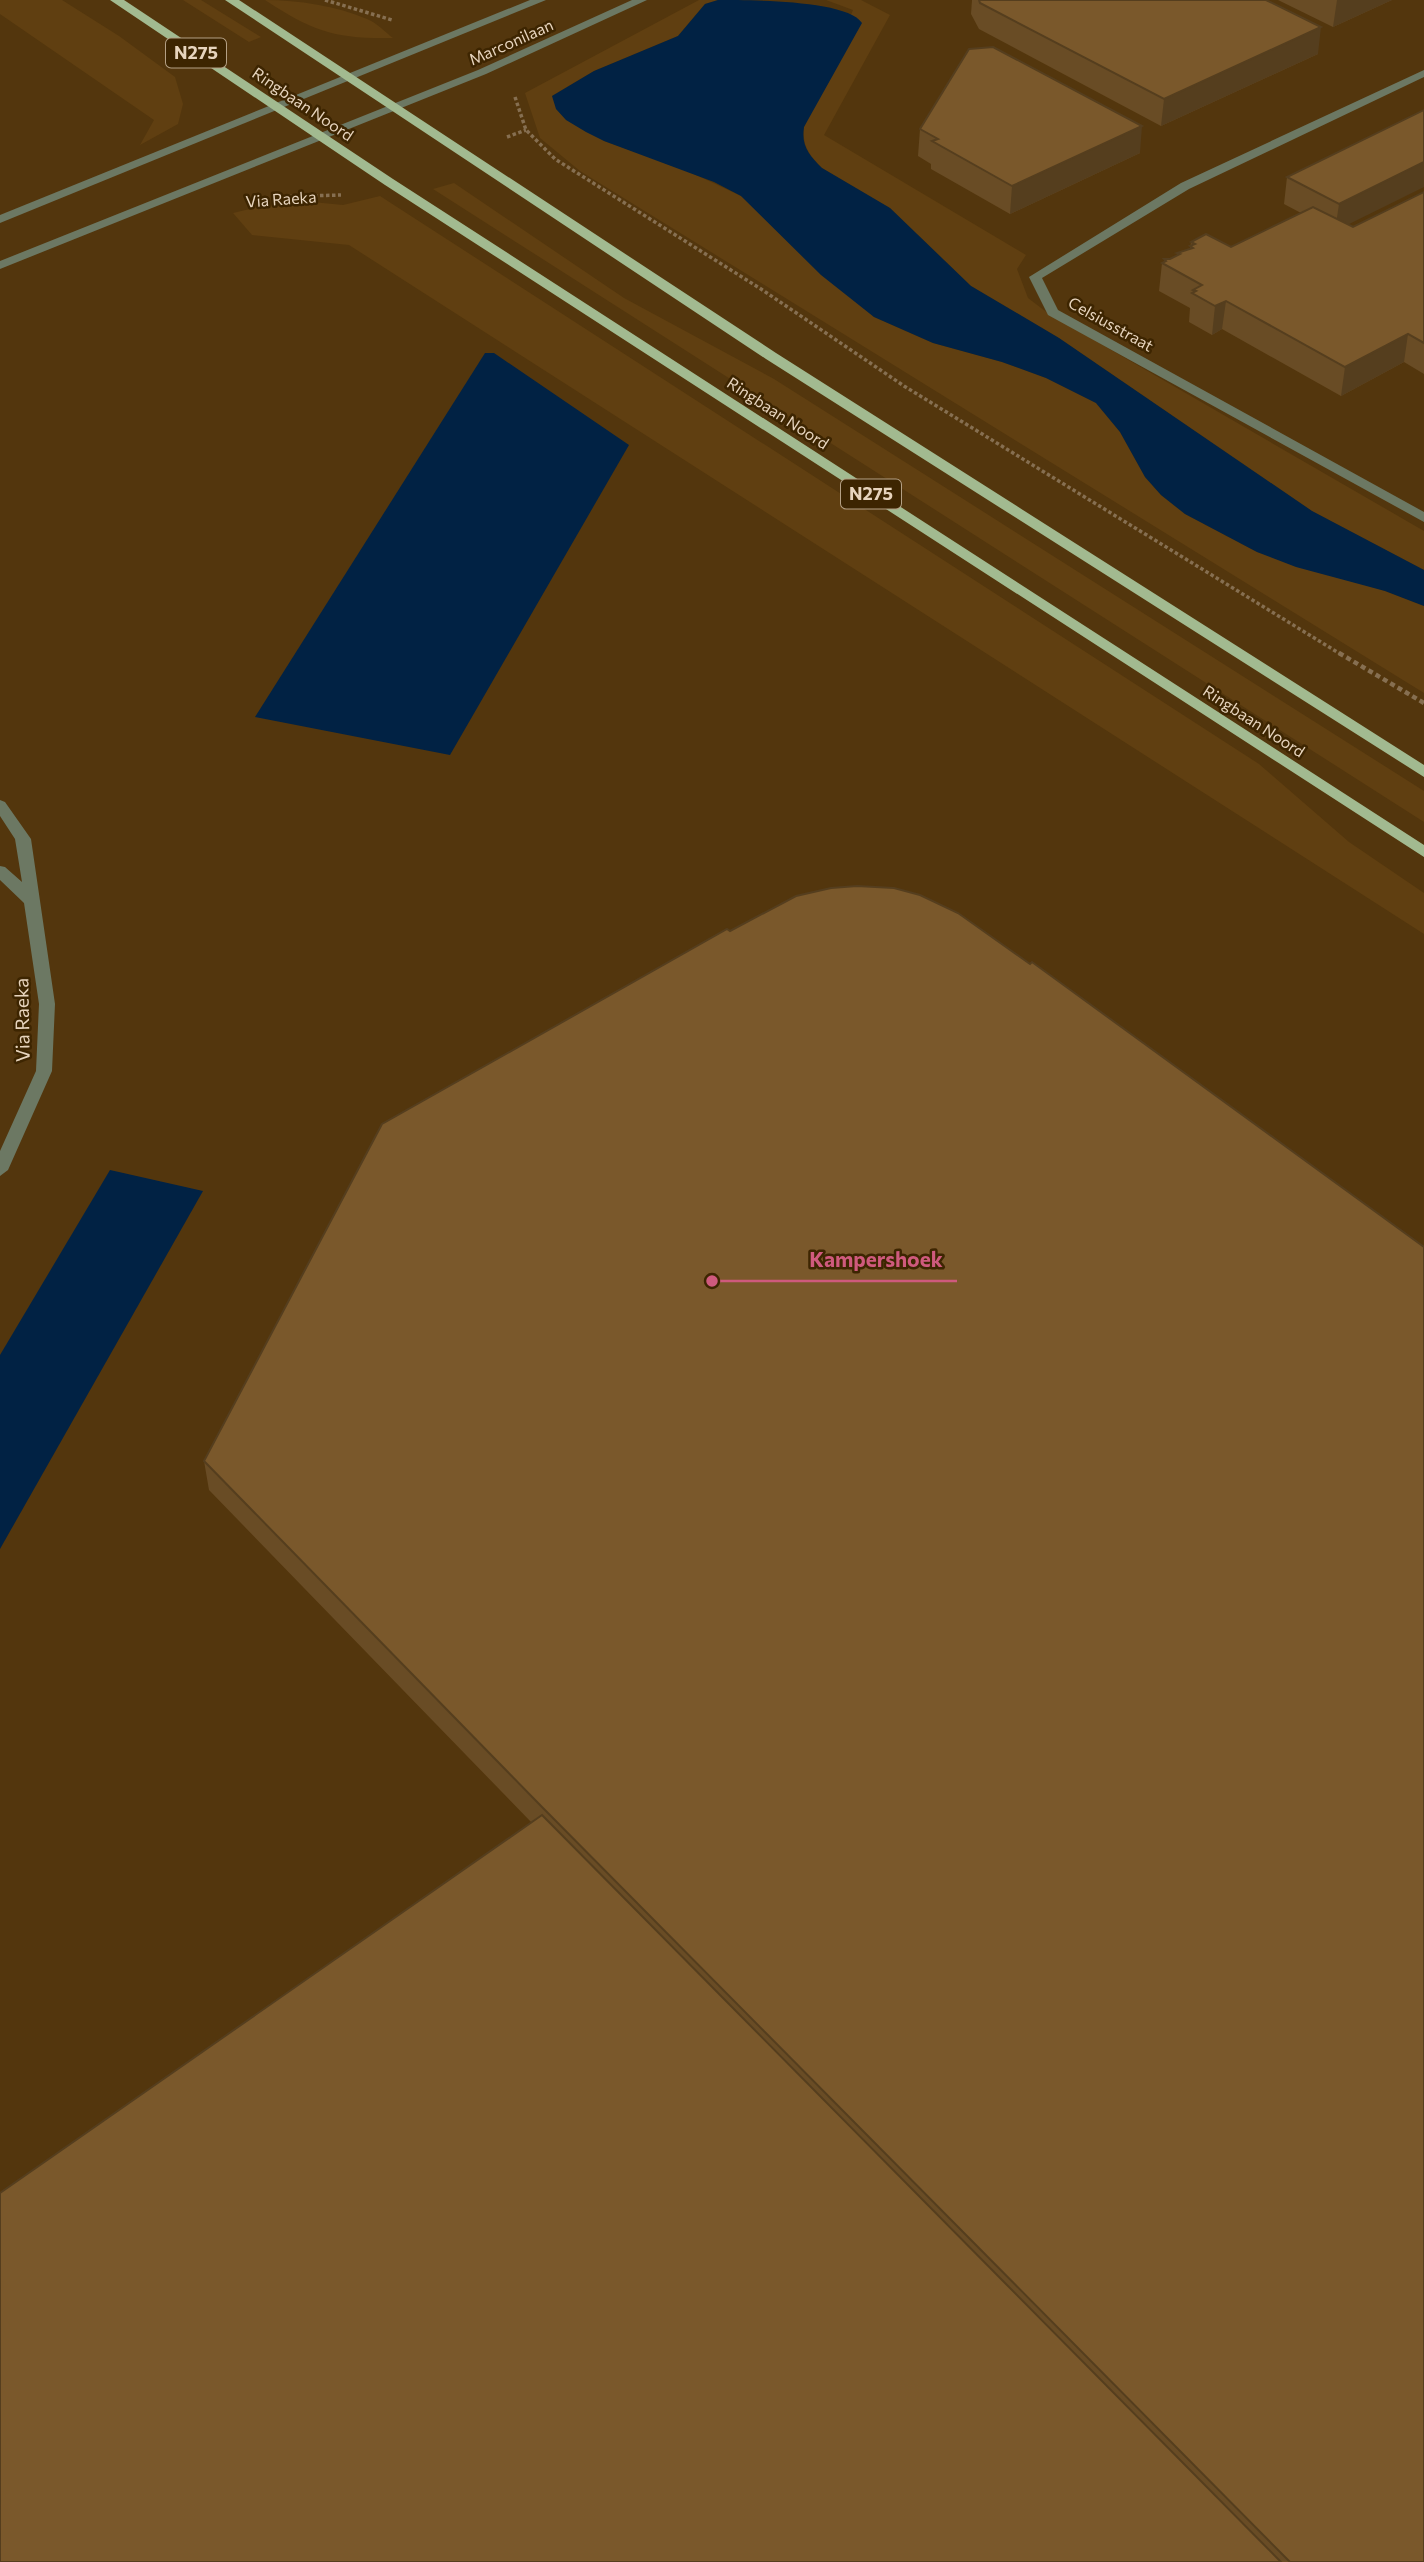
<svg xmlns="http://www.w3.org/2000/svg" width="1424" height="2562" font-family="Commissioner,sans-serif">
<rect width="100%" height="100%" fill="#482f0c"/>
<rect fill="#53360d" x="0" y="0" width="1424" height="2562"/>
<g fill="#603f11">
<path d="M0,0h62l57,36 56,41 8,27 -5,20 -38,21 14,-25 -154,-106z"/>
<path d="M183,0h18l60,37 -12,5z"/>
<path d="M265,0c33,0 72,6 102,19 10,4 18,13 26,19 -58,1 -79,-6 -128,-38z"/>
<path d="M699,0h19l-13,4 -27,32 -84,35 -42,25 52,45 73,25 64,30 133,121 59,26 69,19 44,16 50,25 24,29 25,45 16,18 24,19 72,38 128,39 39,15v87l-844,-522 -40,-33 -15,-45z"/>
<path d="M826,0h35l29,15 -66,120 202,120 -9,14 11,29 21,16 375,217v39l-112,-59 -253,-173 -88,-52 -81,-78 -68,-40c-13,-13 -20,-22 -18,-41l49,-117z"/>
<path d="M454,183l170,115 150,81 650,412v31l-991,-633z"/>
<path d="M380,196l879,568 90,78 75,51v41l-1075,-689 -97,-10 -19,-22 33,-8 36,-4 41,4z"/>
</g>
<g fill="#012244">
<path d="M718,0c33,0 130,0 144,23l-58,104c-3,19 5,28 18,41l68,40 81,78 88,52 253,173 112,59v36l-39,-15 -89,-24 -39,-15 -72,-38 -24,-19 -16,-18 -25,-45 -24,-29 -50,-25 -44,-16 -69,-19 -59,-26 -53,-42 -80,-79 -27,-14 -110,-41 -18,-9 -20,-12 -10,-11 -4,-13 42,-25 84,-35 27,-32z"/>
<path d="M485,353h9l135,92 -179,310 -195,-38z"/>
<path d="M110,1170l93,21 -203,358v-194z"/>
</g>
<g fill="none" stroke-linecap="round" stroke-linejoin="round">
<g stroke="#866f51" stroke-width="3.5" stroke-dasharray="3.5 2.5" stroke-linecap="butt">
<path d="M325,0l67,20"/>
<path d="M515,97l11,33 29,29 206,130 143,97 438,269"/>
<path d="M507,137l19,-7"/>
<path d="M272,197l69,-2"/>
</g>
<path stroke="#866f51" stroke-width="4.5" stroke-dasharray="5 3.5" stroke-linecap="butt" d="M1339,653l85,50"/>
<g fill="#6c7863" fill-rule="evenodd">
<path d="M530,0h16l-546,223v-8z"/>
<path d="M632,0h15l-161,74 -486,195v-8l478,-191z"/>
<path d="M1424,70v7l-235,112 -147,89 16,32 366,202v10l-376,-207 -19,-38 152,-94z"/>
<path d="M0,800l5,2 26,37 24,165 -3,67 -44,99 -8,6v-25l36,-80 3,-67 -15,-101 -24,-23v-14l5,1 17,15 -7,-43 -15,-23z"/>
</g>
<g fill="#a2ba90" fill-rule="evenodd">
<path d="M110,0h14l269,179 1031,666v12l-1039,-672z"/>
<path d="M225,0h14l537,353 648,412v12l-658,-418z"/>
</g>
</g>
<g fill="#694c25">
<path d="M972,0h294l52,54 -157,72 -182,-97 -8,-15z"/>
<path d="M1278,0h114l-59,27z"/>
<path d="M1424,110l-76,115 5,2 71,-35v182l-20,-12 -63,34 -119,-67 -10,6 -23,-13 1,-14 -31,-17 3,-28 2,-1v-3h6l7,-3v-3l13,-4 1,-7 40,5 70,-34 -17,-9 3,-27z"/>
<path d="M920,129l220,24 -130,61 -79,-45v-5l-13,-8z"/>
<path d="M204,1461l1220,1101h-1424l532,-739 -323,-333z"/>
</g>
<g fill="#553e1e">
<path d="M1337,0h55l-59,27z"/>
<path d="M1321,27l-3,27 -157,72 3,-27z"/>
<path d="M1142,126l-2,27 -130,61 2,-28z"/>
<path d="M1424,162v25l-89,44 4,-27z"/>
<path d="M1226,301l-4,28 -10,6 3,-29z"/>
<path d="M1408,334l-4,28 -63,34 4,-29z"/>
</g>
<g fill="#7a582b" stroke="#553e1e" stroke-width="2">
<path d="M979,0h287l55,27 -157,72 -184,-96z"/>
<path d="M993,47l149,79 -130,60 -80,-45 6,-2 -18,-10 49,-80z"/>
<path d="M1424,110v52l-85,42 -52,-27z"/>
<path d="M1424,192v151l-16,-9 -63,33 -119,-66 -11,5 -23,-13 4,-2 -3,-1 9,-5 -40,-22 4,-2 -2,-2h6l10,-5 -3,-1 16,-5 -3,-2 5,-2 -4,-2 15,-8 25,13 82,-40 40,20z"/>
<path d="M857,886l37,2 26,7 38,18 72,51 2,-2 392,285v1315h-134l-748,-755 -338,-346 178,-337 345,-195 3,2 66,-35 35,-8z"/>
<path d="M542,1815l739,747h-1281v-369z"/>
</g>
<g text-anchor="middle" stroke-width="5" stroke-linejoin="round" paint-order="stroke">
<g font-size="16" fill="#e7d4bd" stroke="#3d2501">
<text transform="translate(511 42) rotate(-24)" y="6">Marconilaan</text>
<text transform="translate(303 104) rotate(34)" y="6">Ringbaan Noord</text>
<text transform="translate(281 199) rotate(-4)" y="6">Via Raeka</text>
<text transform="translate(1111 324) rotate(29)" y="6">Celsiusstraat</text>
<text transform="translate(778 413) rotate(33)" y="6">Ringbaan Noord</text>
<text transform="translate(1254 721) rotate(33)" y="6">Ringbaan Noord</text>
</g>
<g fill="#3d2501" stroke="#b4a085" stroke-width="2">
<rect x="166" y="38.5" width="60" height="29" rx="5"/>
<rect x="841" y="479.5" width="60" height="29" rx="5"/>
</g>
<g font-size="18" font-weight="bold" fill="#e7d4bd">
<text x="196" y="59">N275</text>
<text x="871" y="500">N275</text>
</g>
<g font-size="19" fill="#e7d4bd" stroke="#3d2501">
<text transform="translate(22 1020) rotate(-91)" y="7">Via Raeka</text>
</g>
</g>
<path fill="none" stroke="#cf5a7d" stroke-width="2.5" d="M712 1281L795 1281H957"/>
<circle fill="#cf5a7d" stroke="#3d2501" stroke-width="2.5" cx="712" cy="1281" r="7"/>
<g font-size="21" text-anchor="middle" font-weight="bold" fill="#cf5a7d" stroke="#3d2501" stroke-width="5" stroke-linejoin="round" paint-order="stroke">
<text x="876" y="1267">Kampershoek</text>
</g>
</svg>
